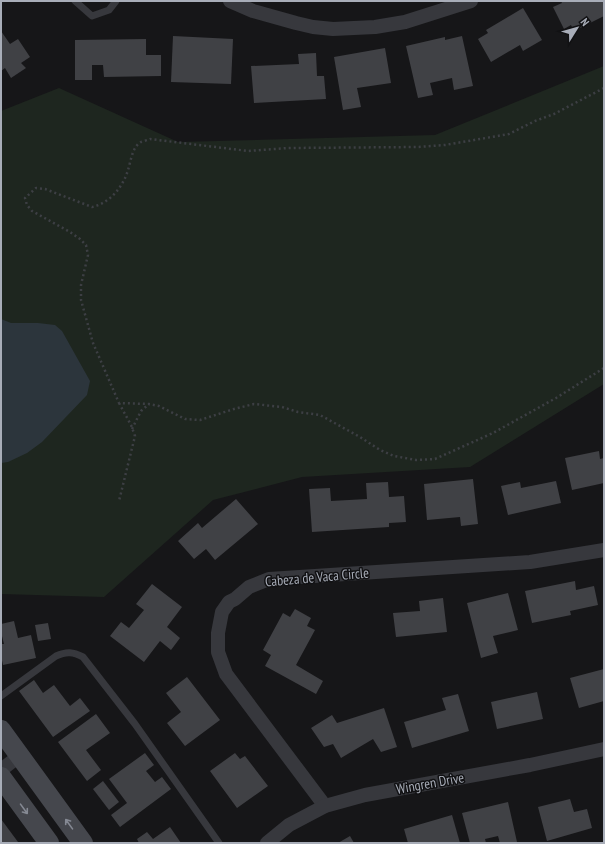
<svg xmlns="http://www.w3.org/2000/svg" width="605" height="844" font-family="'PT Sans Narrow',sans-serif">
<rect width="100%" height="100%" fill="#161618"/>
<path fill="#1e261f" d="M604,66v318l-134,83 -168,10 -89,23 -109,97 -103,-3v-483l58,-23 119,54 257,-7z"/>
<path fill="#2c353c" d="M1,319l10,4h27l17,2 7,6 28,50 -3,14 -45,47 -15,11 -19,9 -7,1z"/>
<g fill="#404145">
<path d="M561,1h43v15l-30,15 -3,-6 -7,4 -11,-22 9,-4z"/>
<path d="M523,8l19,32 -19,11 -3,-6 -29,17 -13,-23 10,-6 -2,-3z"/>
<path d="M1,31l9,13 8,-5 12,18 -9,6 5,5 -15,10 -6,-10 -4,3z"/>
<path d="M173,36l60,3 -2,45 -60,-2z"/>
<path d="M462,36l11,50 -19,4 -2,-12 -22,5 3,12 -15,3 -12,-52 39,-9v3z"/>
<path d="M146,39v16h15v21l-57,1 -1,-12h-11v15h-17v-40z"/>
<path d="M385,48l6,35 -34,5 4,19 -18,3 -9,-53z"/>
<path d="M316,53l1,23h7l2,23 -72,4 -3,-37 48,-2 -1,-10z"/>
<path d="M599,451l1,8 4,-1v25l-32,7 -7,-32z"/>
<path d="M473,479l5,45 -17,2 -1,-9 -33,3 -3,-36z"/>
<path d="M556,481l5,22 -53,12 -7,-29 19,-4 1,6z"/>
<path d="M388,482l1,15 15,-1 2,26 -17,1v4l-77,5 -3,-43 21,-1 1,13 36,-2 -1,-16z"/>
<path d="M236,499l22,25 -43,36 -9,-11 -12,10 -16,-18 20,-18 4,5z"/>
<path d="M575,581l1,9 18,-4 4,19 -28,6 1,4 -39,8 -7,-32z"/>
<path d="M152,584l30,23 -15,20 13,11 -9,12 -11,-9 -16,21 -34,-26 11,-14 8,6 15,-18 -8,-6z"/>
<path d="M508,593l10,37 -25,6 5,17 -17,5 -14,-55z"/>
<path d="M443,598l4,34 -51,5 -3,-24 27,-2 -1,-10z"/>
<path d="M295,609l16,9 -4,8 8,4 -19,35 27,16 -7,13 -51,-28 6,-11 -8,-5 20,-37 7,4z"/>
<path d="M14,621l4,17 13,-3 5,23 -33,7 -2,-9v-12h3l-3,-12v-8z"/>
<path d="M48,623l3,16 -13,2 -3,-16z"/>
<path d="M604,669v32l-25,7 -9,-30z"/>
<path d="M187,677l33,43 -35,26 -18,-23 14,-11 -15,-19z"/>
<path d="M34,680l9,13 11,-8 16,21 10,-8 10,13 -37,26 -34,-46z"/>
<path d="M537,692l6,27 -46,10 -6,-27z"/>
<path d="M458,694l11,37 -57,17 -8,-26 42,-12 -4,-12z"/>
<path d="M384,708l13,39 -16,5 -8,-13 -32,19 -8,-14 -9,3 -13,-19 21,-13 5,8z"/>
<path d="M96,714l14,19 -24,17 15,20 -14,11 -29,-39z"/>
<path d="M145,753l9,12 -8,6 9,11 7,-5 9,12 -51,38 -9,-12 16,-12 -18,-24z"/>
<path d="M235,753l5,6 5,-3 23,30 -31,22 -27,-37z"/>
<path d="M103,781l16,21 -10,8 -16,-21z"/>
<path d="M570,799l4,13 13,-3 5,19 -45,13 -9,-34z"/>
<path d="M508,802l9,40 -17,1 -2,-7 -13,3 1,4h-16l-8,-30z"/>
<path d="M452,815l8,28h-52l-4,-14z"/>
<path d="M1,819l17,23 -1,1h-16z"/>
<path d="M170,827l11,16h-42l-2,-4 10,-7 6,7z"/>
<path d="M350,836l4,7h-16z"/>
</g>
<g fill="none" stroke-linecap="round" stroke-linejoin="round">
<g stroke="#3d3f44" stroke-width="2.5" stroke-dasharray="2 3" stroke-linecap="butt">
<path d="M604,88l-50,26 -19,7 -26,13 -64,11 -27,2 -130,1 -40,3 -98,-12c-2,1 -6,2 -9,3 -9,5 -10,19 -13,28 -5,17 -18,33 -36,37l-47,-18 -9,-1 -11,10 2,7 5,6 38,21 10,7 6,6 2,10 -7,30v15l12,43 26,60 30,1 10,2 26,13 15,1 34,-11 20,-5 28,3 16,5 22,3 40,22 20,13 14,6 22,4 19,-1 58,-26 63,-35 48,-30"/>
<path d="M119,403l12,22 4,11 -16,65"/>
<path d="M132,429l9,-18 8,-7"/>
</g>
<g stroke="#37383d" stroke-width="7">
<path d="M75,1l17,15 17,-6 7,-9"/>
<path d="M1,696l55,-40c11,-5 17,-4 27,1l52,67 84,119"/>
</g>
<g stroke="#37383d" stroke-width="14">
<path d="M230,1l23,10 43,12 17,4 20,2 42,-2 30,-5 66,-21"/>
<path d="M1,770l18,-14"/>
<path d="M325,806l-99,-132 -8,-22v-19l4,-21 7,-10 6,-3 14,-12 20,-8 261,-17 74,-12"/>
<path d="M267,843l22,-18 36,-19 40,-11 165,-30 74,-16"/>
</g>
<g stroke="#45474d" stroke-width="20">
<path d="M1,730l82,113"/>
<path d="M1,777l48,66"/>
</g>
</g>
<defs><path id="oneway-shaft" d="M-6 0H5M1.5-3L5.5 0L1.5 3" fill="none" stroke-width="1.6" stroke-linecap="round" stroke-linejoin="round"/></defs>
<g stroke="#858993">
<use href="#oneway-shaft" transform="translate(24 809) rotate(54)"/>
<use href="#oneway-shaft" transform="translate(69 824) rotate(-126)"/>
</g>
<g text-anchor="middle" stroke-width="3" stroke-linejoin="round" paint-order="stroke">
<g font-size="14" fill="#a8adb8" stroke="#111113">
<text transform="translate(317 577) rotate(-5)" y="5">Cabeza de Vaca Circle</text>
<text transform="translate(430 783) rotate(-10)" y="5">Wingren Drive</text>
</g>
</g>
<rect width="605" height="844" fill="none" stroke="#a8adb8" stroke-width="4"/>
<g transform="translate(577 28) rotate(53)" stroke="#111113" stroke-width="3" paint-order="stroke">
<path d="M0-3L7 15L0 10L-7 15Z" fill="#a8adb8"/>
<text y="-6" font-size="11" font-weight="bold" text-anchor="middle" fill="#a8adb8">N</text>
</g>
</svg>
